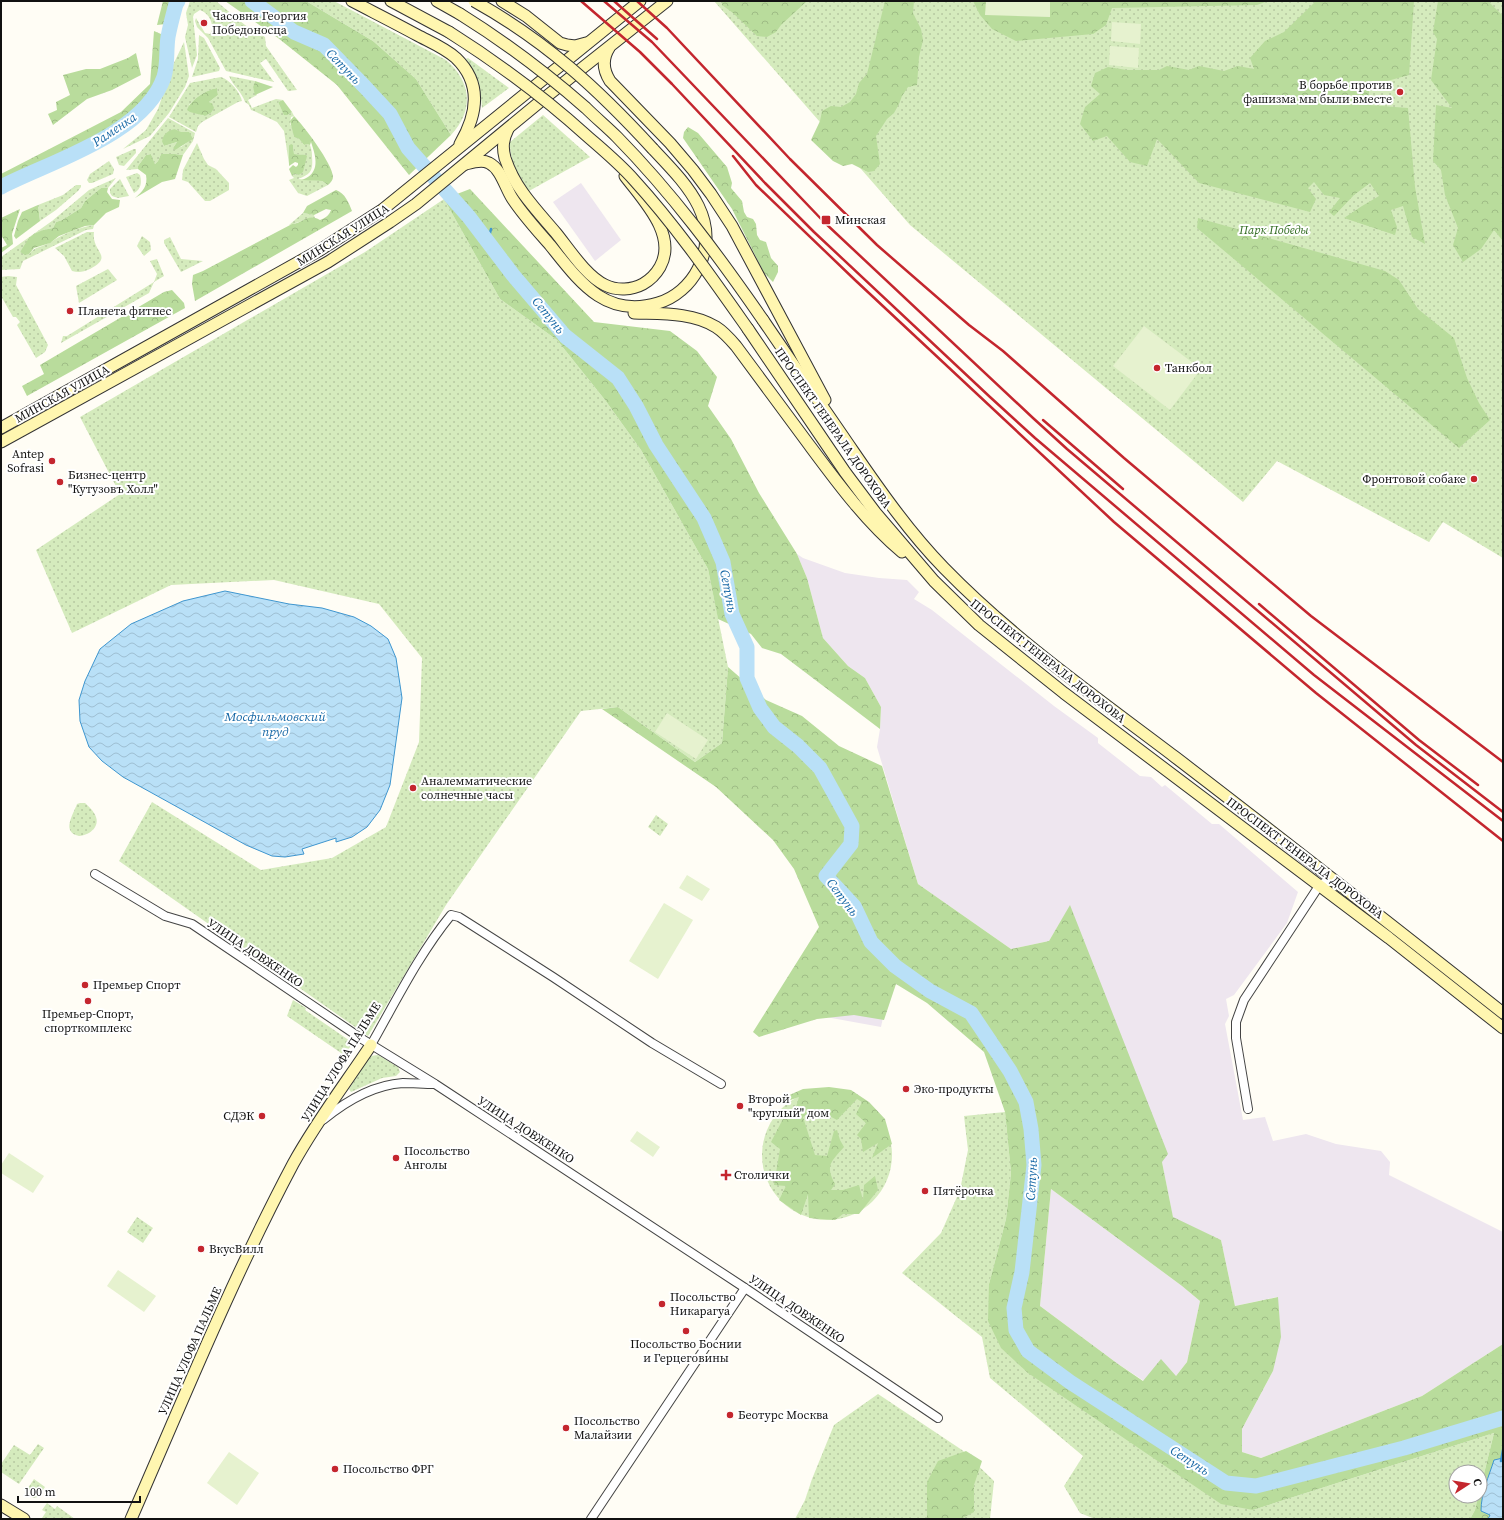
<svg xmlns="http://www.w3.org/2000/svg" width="1504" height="1520" font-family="'Source Serif 4',serif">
<defs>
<pattern id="grass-dots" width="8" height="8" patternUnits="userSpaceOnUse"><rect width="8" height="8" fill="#d5ebbd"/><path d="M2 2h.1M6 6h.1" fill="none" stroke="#b6c8a1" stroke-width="1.8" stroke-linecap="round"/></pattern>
<pattern id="forest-crowns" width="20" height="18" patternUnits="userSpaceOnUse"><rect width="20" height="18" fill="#b9dc9c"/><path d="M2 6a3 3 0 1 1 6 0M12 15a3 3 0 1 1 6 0" fill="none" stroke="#9ebc85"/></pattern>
<pattern id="water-waves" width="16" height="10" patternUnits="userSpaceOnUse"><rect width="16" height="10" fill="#b9e0f7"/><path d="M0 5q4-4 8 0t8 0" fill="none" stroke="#9ebfd3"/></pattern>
</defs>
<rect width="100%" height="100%" fill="#fffdf5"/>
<g fill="#eee6ef">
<path d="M581,183l40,57 -26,21 -42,-59z"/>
<path d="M797,554l6,4 42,15 34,5 28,2 12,12 -5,7 18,11 122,96 44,32v5l42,33 11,1 11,10 3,-2 47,39h7l79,68 -11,31 -53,72 -8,4 3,17 -4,8 18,96 22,-3 8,24 33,-7 30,10 45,7 9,11 -1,13 114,57v112l-81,52 -161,62 -19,-6v-23l31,-58 4,-74 -42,9 -14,-66 -48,-22 -11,-56 -92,-256 -21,35 -38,8 -93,-65 -41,-137 3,-18 1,-22 -16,-29 -17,-12 -25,-28 -16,-60z"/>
<path d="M828,1004l56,9 -3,14 -55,-10z"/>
<path d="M1051,1189l131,97 18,15 -13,61 -11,14 -32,5 -26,-17 -78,-58z"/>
</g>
<g fill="url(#grass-dots)" fill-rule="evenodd">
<path d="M190,1h26l29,24 20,12 1,9 31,44 -9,1 -22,-32 -6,4 14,19 -48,-11 -18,-33 -11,-11 -2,-6 1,-3 9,15 5,1 2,-4c1,-9 -4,-17 -12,-20l-6,4 -1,3 4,38 -5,13 -7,-31 3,-12 -2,-12z"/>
<path d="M306,1h28l112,59c26,22 28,51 5,75l-35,-56 -43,-38z"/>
<path d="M714,1h789v557l-60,-36 -14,20 -152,-81 -34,41 -333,-277z"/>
<path d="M199,35l5,3 16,30 -1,3 -27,6 6,-18z"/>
<path d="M184,42l5,34 -4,11 -16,26 -19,23 -27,13 23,-19 12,-21 14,-42z"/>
<path d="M468,58l41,30 -27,20c-1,-18 -6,-33 -16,-49z"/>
<path d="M229,76l26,5 -2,6 4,8 -9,5 4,8 24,-9 7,1 -5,2 4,8 6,5 4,-3 2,4 -3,1 -1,7 2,3 2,10 5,2 5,6 5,-2c2,4 3,8 3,13 1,14 0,18 -14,23l24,2 6,4 -21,11 -9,-3 -9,-13 5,-2 -2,-2 2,-2 5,1c5,-8 7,-11 4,-20l-9,-1 -1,-9 -4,1v18l-5,-33 -7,-9 -23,-11 -3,-1 -2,-5 -4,-3c-3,-10 -12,-16 -16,-26z"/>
<path d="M221,77c9,3 19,15 21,24l-4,1 -36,20 -4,4 -2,6 -27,-15 21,-34zM217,88l1,7 -9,7 3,1 1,3 -2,7 -7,3 -10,-4 -5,-7c7,-8 17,-15 28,-17z"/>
<path d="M543,115l47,42 -61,34c-10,-12 -20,-32 -19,-49z"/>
<path d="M168,118l27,15 -2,8 -10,14 -8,-1h-14l-3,7 -3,3 -4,-10 -5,1 -8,11v3l-12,1zM175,129l17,10 -11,8 -8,1 4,-6 -13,4 -2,-4z"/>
<path d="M197,143l7,16 4,6 8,4 13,14v7l-19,11h-5l-17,-19 -6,-2 1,-10z"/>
<path d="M134,149h2v4l-12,13 -5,-1 -3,-8z"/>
<path d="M109,161l5,8 -1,5 -21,9h-3l-2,-3 3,-6z"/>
<path d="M137,173l3,2c2,8 1,14 -6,18l-8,-16z"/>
<path d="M116,178l-8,10h-7l-16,13 -4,7 -19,12 -6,2 -3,6 -10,2 -18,16 -5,6 9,2c6,-8 14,-7 22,-12 12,-8 28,-15 43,-17l-1,4 -7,1 -63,31 -3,8 -19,1v-13l51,-36 37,-31z"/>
<path d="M120,179l9,17 -11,2 -6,-2 -2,-3v-4z"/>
<path d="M76,185h5v2l-3,4 -22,19 -16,11 -2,-16 25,-10z"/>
<path d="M444,199l56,100 57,41 48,60 36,50 67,119 20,98 -6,76 -27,19 -77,-55 -37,4 -135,194 -78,131 -249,-175 33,-59 109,68 71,-12 54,-31 33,-85 3,-84 -43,-54 -105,-24 -103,5 -99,48 -36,-83 84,-56 -40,-77 285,-165z"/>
<path d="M303,213l11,2 1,3c-10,0 -16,5 -26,7z"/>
<path d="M87,232h7c-3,20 21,24 -4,37 -7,3 -11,4 -18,2l-8,-15 -9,-8z"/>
<path d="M142,236l8,6 1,8 -7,6 -7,-10z"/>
<path d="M170,237l11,22 22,2 -22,11 -17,-29v-3z"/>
<path d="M157,259l7,17 -10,6 -5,11 -88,50 2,-7h4l87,-54 3,-8 -7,-13z"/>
<path d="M108,269l9,11 -38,23 -3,-17z"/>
<path d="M8,276l9,1 -1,8 32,60 -3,7 -9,6 -19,-33 3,-3 -4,-5h-3l-12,-21v-19z"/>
<path d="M80,803h5c3,3 7,6 9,10 8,12 -3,22 -15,23 -18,-4 -6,-21 -2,-32z"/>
<path d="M656,815l12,9 -8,12 -12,-9z"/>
<path d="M293,1000l13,8 -1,2 48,33 -9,12 -57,-39z"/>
<path d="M378,1055l20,12 2,5 -4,4 -14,2 -31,14 -2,-3 21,-33z"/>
<circle cx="827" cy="1155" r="65"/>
<path d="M1005,1112l6,61 -5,46 -17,65 264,226 241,-77 -14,57v-18h-24v24h22l-3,14 -5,9h-375l-15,-6 -16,-27 19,-30 -93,-78 -8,-41 -80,-64 39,-40 19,-43 8,-40 -4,-34z"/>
<path d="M137,1217l16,11 -10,15 -16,-11z"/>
<path d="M878,1394l84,56 32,31 -4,38h-195l10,-19 7,-21 22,-54z"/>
<path d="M38,1444l6,4 -25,36 -18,-12v-8l13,-19 16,10z"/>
<path d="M34,1479l11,8 -7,10 -5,1 -6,-4 1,-6z"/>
<path d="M47,1503l8,6 2,-3 18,13h-31l-2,-1 4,-6 -4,-2z"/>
</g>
<g fill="url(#forest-crowns)" fill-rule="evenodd">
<path d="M163,1h22l-9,22 -19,2z"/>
<path d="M225,1h81l67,40 43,38 35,56 -42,40 -72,-90 -59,-47z"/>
<path d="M722,1h85l-26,24 -5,7 -9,5 -10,-1 -24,-23 -11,-8z"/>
<path d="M885,1h29l-1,12 8,16 2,11 -4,17 -2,28 -9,2 -6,9 -3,8 -5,9 -7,6 -11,17 4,28 -6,7 -6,1 -16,-8 -9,2 -10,-5 -22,-21 9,-19 2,-10 9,-5 10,1 9,-5 6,-8 3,-11 8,-9z"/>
<path d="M973,1h295l-11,4 -145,3 -6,17 -13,9 -77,7 -24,-12 -12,-14z"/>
<path d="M1316,1h98l-5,74 -40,11v19l39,3 7,79 10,57 -13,-7 -9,-31 -12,4 6,17 -2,8 -51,-17 18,-12 17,-10 -9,-13 -16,12 -20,21 -5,-4 11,-14 -16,-3 -10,-13 -6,6 8,11 -6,13 -111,-29 -42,-44 -10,27 -17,-4 -23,-26 -14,5 -13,-17 5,-17 15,-13 -9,-8 4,-13 13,-6 19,3h32l8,-4 22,4 10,-4 25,5 14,-5 16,3 -4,-11 15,-17 19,-9z"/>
<path d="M1438,1h50l15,15v225l-9,-11 -13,19 -18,13 -10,-17 5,-17 -13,-33 -4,-25 -8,-9 3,-56 16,3 -21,-28 6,-41 -4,-7z"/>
<path d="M154,31l14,6c-1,13 -1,28 -5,40 -20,59 -111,84 -162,110v-13l120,-62 29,-28z"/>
<path d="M136,53l5,22 -29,15 -25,9 -34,26 -5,-11 9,-4 -1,-8 14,-7 -7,-20 23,-6h14l28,-11z"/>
<path d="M255,81l18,6 -18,8 -2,-8z"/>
<path d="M217,88l1,7 -9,7 3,1 2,5 -3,5 -6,3 -15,-4 -3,-2c4,-11 19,-20 30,-22z"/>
<path d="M283,100l9,12 -4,3h-4l-6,-13z"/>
<path d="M294,116c9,9 39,48 39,61 0,3 -2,5 -5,8l-6,-4 -20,-1c19,-7 14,-23 9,-38l-1,3 -2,-1 -4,1 -5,-6 -5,-2 -4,-16z"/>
<path d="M688,127l10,6 29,34 5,16 -1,5 11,13 2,11 3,5 6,2 3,5 1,11 3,5 6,2 5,16 7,8v6l-5,10 -9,-9 -32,-64 -49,-71 1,-6z"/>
<path d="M175,129l6,3h8l4,7 -18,11 -2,-2 4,-6 -13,4 -2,-4c1,-8 5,-11 13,-13z"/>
<path d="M291,144l2,1 1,9 12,1 1,1 -4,16 -4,3 -5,-1 -2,2 -3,-7 4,-4 3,2 2,-2v-2l-3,-1 -6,4v-20z"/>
<path d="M151,154l4,10 3,-3 3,-7h14l8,1 -8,24 -13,3 -27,16c8,-7 13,-12 11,-23l-8,-6v-3l8,-11z"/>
<path d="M101,188h7l-1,4 5,7 8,1 -1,7 -13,6 -12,12 -9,1 -26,10 -9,7 -16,5 -5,6 -4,1 -5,-3 9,-14 5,-4 9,-4 10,-2 3,-6 6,-2 19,-12 4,-7z"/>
<path d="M470,189l124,133 76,9 27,20 20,26 -9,29 23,33 28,54 38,61 10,24 16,60 25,28 17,12 16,29 -1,22 -99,-75 -19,-6 -11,-14 -33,-15 -10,-50 -67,-119 -36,-50 -48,-60 -57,-41 -56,-100z"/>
<path d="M336,190c9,3 13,13 16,21l-157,90 -3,-17 1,-9 10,-4 89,-47c12,-1 15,-11 28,-4 5,-2 9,-4 11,-10l-5,-1 -12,6 -11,-2 4,-7z"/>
<path d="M38,205l2,16 -24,18 -2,-3 4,-15 4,-9z"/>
<path d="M20,209l-8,25 1,10 -12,9v-5l6,-3 -6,-10v-17z"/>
<path d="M1198,218l187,53 14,9 19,29 36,29 13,40 12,25 11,17 -31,28 -262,-220z"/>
<path d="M172,290l12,13 1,5 -158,88 -5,-10 22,-12 -4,-9 124,-73z"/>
<path d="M728,667l38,33 36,16 37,30 43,20 36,118 93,65 38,-8 21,-36 98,249 -6,8 11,55 48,23 14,66 43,-9 3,40 -8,34 -31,58v23l19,6 161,-62 81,-52v175h-33l5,-9 3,-14h2v-6l14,-57 -241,77 -32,-6 -193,-131 -27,-25 -13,-27 1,-37 17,-65 5,-46 -6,-61 -21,-60 -57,-49 -31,-19 -12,36 -30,-5 -37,4 -58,18 -6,-5 66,-105 -25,-58 -21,-29 -57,-53 -114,-78 16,-2 77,55 27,-19zM1051,1189l131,97 18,15 -13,61 -11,14 -15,-17 -18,22 -25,-17 -78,-58z"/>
<path d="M829,1087l22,3 18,12 16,17 7,25 -20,14 6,-15 -15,9 -2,-13 -4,-4 9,-12 -10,-9 6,-12 -5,-3 -20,21 -21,-11 -13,8 12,38 12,1 7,-25 3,-1 3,10 4,7c-13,15 -19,18 -9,37l-4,6h12l16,-5 4,15 1,-15 11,-9 3,14 -19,24h-16l-8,6 -26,-2 -1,-24 -7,21 -22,-15 7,-14 -12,-1 6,-36 -9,-7 13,-25 10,-3 5,-17 -20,7 6,-7 18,-8z"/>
<path d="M966,1451l16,10 -8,24v27l-13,7h-34v-37l11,-21z"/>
</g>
<g fill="#e6f2cf">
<path d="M986,1h64v16l-65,-2z"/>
<path d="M1112,22l29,2 -1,20 -29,-3z"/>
<path d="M1110,46l29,2 -1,20 -29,-3z"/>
<path d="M1144,326l57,43 -31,41 -57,-44z"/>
<path d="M667,713l41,27 -12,19 -41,-27z"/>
<path d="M687,875l23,14 -8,12 -23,-13z"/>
<path d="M664,903l29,17 -35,59 -29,-18z"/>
<path d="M637,1131l23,16 -7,10 -23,-16z"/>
<path d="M9,1153l35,23 -11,17 -32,-20v-8z"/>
<path d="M118,1270l38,26 -12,16 -37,-26z"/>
<path d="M229,1452l30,21 -22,32 -30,-22z"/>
</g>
<g fill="url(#water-waves)" stroke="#3f96cf">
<path d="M225,591l64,13 33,4 32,9 17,9 17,13 8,19 6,40 -12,87 -10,25 -13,17 -15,10 -16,5v-4l-34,11 2,5 -19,3 -13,-1 -26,-11 -123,-68 -21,-16 -13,-14 -9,-26 -1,-21 6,-19 15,-32 31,-25 52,-23z"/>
<path d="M1503,1458v59l-1,2h-14l2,-4 -9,-4c0,-18 8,-35 13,-51z"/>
</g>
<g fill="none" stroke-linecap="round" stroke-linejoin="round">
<g stroke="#3f96cf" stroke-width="2.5">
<path d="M488,241l3,-12"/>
<path d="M1501,1461l2,-11"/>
</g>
<g stroke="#b9e0f7" stroke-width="15">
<path d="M252,1l42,31 30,13 41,42 25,27 18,34 61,69 44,58 52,61 53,42 18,28 20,39 48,73 19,44 9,52 15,33v31l13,30 14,19 24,19 22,22 32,58 -1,18 -25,32 28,30 17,36 24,24 35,25 41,22 39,58 16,31 5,27 3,36 -12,107 -8,36 2,22 12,21 42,31 156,101 30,3 148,-38 99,-30"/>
<path d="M1,187c50,-26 143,-52 163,-110 4,-13 2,-27 4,-40 2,-11 5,-22 8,-33l2,-3"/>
</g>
<defs>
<g id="street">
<path d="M95,874l70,42 27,8 170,115 73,45 310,204 193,130"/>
<path d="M371,1045c25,-44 48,-91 80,-130l8,2 94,60 99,66 69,41"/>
<path d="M1248,1109l-12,-71v-16l8,-22 75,-114 8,-5 10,2"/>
<path d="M323,1120c23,-19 50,-35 80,-37 10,0 21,1 31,1"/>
<path d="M591,1519l154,-231"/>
</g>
<g id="secondary">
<path d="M352,1c21,11 43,22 65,34 13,7 28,13 39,23 27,26 21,57 4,86"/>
<path d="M391,1l58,31"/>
<path d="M437,1l23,13"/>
<path d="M502,1l24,15 34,27 7,2 8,1 11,-3"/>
<path d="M609,48c-7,11 -6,22 1,33l60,62 23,27 18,24 21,32 93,174"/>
<path d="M508,129c-5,10 -6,18 -3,29 4,12 10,24 18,35 10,14 22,27 33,40 13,16 30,43 49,52 12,6 27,5 38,-1 7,-4 13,-10 17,-17 18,-32 -17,-67 -35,-91"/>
<path d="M466,164c7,-2 16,-5 23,-1 12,6 16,24 23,35 11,17 25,32 38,47 29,36 55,74 108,58 17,-5 32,-18 40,-34 25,-50 -13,-86 -45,-120"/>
<path d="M634,313c27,1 58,-1 82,14 8,5 14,12 20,19 24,32 47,64 71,96 29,39 58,79 95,110"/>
<path d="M763,320c29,43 60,87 90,131 28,41 57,82 91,117 70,72 152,129 231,189 110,84 219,170 328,256"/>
<path d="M748,329l97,143 30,40 59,69 45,44 85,68 325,245 114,90"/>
<path d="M1,428l319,-178 62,-40 258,-209"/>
<path d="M1,442l327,-180 62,-40 26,-18 131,-108 120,-95"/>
<path d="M1,1505l23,14"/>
<path d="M131,1519c52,-119 101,-240 162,-355 23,-42 52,-80 78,-119"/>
</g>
</defs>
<use href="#street" stroke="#444" stroke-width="10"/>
<use href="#secondary" stroke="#333" stroke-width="13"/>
<use href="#street" stroke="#fff" stroke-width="8"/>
<use href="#secondary" stroke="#fff6b0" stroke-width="11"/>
<g stroke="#c4262e" stroke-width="2.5">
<path d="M581,1l59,51 32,32 93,99 49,49 176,165 45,41 279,237 189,146"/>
<path d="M604,1l48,41 172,180 209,196 34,31 349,296 87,67"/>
<path d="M614,1l43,38"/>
<path d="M637,1l30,27 123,131 87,86 92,80 34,26 121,107 187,158 192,146"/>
<path d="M733,156l23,29 99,95 259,242 202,171 187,148"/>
<path d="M1043,420l80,69"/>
<path d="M1259,604l160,136 59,45"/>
</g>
<defs>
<g id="secondary-bridge">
<path d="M474,1c72,40 124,88 179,148"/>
<path d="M460,14c45,28 86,59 126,94 10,10 21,19 31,29 55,56 101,118 146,183"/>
<path d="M449,32c49,31 95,65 138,104 16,14 33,28 47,44 42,46 78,98 114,149"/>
</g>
</defs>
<use href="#secondary-bridge" stroke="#333" stroke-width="13" stroke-linecap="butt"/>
<use href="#secondary-bridge" stroke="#fff6b0" stroke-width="11"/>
</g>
<g fill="#c4262e" stroke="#fff" stroke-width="1.5">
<circle cx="204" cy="23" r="4"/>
<circle cx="1400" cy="92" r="4"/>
<rect x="821" y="215" width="10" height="10" rx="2"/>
<circle cx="70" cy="311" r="4"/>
<circle cx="1157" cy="368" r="4"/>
<circle cx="52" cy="461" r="4"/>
<circle cx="1474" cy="479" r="4"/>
<circle cx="60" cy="482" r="4"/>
<circle cx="413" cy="788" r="4"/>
<circle cx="85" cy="985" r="4"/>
<circle cx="88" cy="1001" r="4"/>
<circle cx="906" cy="1089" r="4"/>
<circle cx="740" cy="1106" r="4"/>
<circle cx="262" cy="1116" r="4"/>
<circle cx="396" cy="1158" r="4"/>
<path d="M724 1169h4v4h4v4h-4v4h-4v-4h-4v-4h4z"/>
<circle cx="925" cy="1191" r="4"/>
<circle cx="201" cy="1249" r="4"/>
<circle cx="662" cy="1304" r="4"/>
<circle cx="686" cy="1331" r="4"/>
<circle cx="730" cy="1415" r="4"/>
<circle cx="566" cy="1428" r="4"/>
<circle cx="335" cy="1469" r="4"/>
</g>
<g text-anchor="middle" stroke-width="4" stroke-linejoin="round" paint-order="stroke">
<g font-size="12" fill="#111" stroke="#fff" text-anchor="start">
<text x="212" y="20">Часовня Георгия<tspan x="212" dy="14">Победоносца</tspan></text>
<text x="1392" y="89" text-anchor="end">В борьбе против<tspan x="1392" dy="14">фашизма мы были вместе</tspan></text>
<text x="835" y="224">Минская</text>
<text x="78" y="315">Планета фитнес</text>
<text x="1165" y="372">Танкбол</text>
<text x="44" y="458" text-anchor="end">Antep<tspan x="44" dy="14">Sofrasi</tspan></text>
<text x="68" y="479">Бизнес-центр<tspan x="68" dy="14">"Кутузовъ Холл"</tspan></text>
<text x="1466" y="483" text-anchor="end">Фронтовой собаке</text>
<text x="421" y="785">Аналемматические<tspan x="421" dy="14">солнечные часы</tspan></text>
<text x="93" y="989">Премьер Спорт</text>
<text x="88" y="1018" text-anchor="middle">Премьер-Спорт,<tspan x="88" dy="14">спорткомплекс</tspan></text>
<text x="914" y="1093">Эко-продукты</text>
<text x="748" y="1103">Второй<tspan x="748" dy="14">"круглый" дом</tspan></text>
<text x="254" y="1120" text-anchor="end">СДЭК</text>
<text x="404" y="1155">Посольство<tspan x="404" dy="14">Анголы</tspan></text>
<text x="734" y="1179">Столички</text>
<text x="933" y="1195">Пятёрочка</text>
<text x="209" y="1253">ВкусВилл</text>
<text x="670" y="1301">Посольство<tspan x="670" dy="14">Никарагуа</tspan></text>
<text x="686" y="1348" text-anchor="middle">Посольство Боснии<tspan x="686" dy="14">и Герцеговины</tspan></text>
<text x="738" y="1419">Беотурс Москва</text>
<text x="574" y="1425">Посольство<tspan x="574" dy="14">Малайзии</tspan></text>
<text x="343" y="1473">Посольство ФРГ</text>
</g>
<g font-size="12" font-style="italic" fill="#2f6b1f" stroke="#fff">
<text x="1274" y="234">Парк Победы</text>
</g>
<g font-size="12" fill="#111" stroke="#fff">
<text transform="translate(343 235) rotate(-32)" y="4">МИНСКАЯ УЛИЦА</text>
<text transform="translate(62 394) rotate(-29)" y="4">МИНСКАЯ УЛИЦА</text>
<text transform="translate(833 428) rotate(55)" y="4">ПРОСПЕКТ ГЕНЕРАЛА ДОРОХОВА</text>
<text transform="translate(1048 661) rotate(38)" y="4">ПРОСПЕКТ ГЕНЕРАЛА ДОРОХОВА</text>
<text transform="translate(1305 858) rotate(37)" y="4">ПРОСПЕКТ ГЕНЕРАЛА ДОРОХОВА</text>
<text transform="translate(255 953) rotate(34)" y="4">УЛИЦА ДОВЖЕНКО</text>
<text transform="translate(341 1062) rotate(-58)" y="4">УЛИЦА УЛОФА ПАЛЬМЕ</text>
<text transform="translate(526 1130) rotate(33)" y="4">УЛИЦА ДОВЖЕНКО</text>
<text transform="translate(797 1309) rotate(34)" y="4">УЛИЦА ДОВЖЕНКО</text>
<text transform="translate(190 1351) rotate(-66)" y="4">УЛИЦА УЛОФА ПАЛЬМЕ</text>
</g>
<g font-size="13" font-style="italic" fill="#1768a6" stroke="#fff">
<text transform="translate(344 66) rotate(46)" y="5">Сетунь</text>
<text transform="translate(114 129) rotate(-34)" y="5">Раменка</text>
<text transform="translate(549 315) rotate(51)" y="5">Сетунь</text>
<text transform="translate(729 591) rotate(79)" y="5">Сетунь</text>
<text x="275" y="721">Мосфильмовский<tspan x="275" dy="15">пруд</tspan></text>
<text transform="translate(843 897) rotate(53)" y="5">Сетунь</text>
<text transform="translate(1031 1179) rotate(-87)" y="5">Сетунь</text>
<text transform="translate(1190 1460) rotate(33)" y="5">Сетунь</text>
</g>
</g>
<rect width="1504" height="1520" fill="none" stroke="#111111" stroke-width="4"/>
<g transform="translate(1468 1484) rotate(78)"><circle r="19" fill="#ffffff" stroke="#a0a0a0"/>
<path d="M0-3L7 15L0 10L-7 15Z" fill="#c4262e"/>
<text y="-6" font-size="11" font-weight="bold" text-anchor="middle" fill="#111111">С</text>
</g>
<path d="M18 1496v6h122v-6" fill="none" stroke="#111111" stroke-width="2"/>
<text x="24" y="1496" font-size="12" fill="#111111" stroke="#ffffff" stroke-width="3" paint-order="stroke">100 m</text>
</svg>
